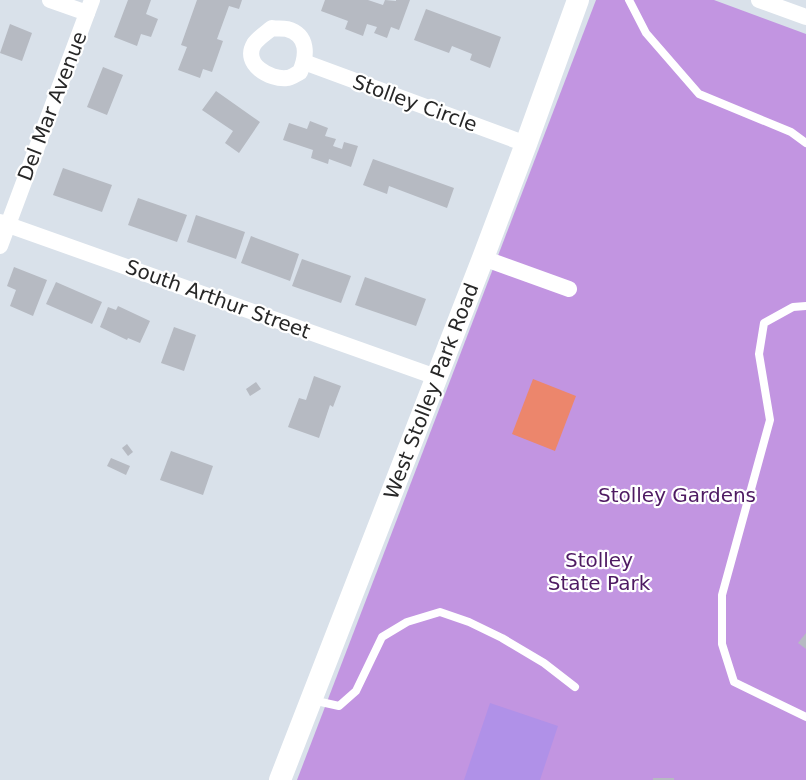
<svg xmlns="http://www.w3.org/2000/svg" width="806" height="780" font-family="'DejaVu Sans',sans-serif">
<rect width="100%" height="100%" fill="#d9e1ea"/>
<path fill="#c295e1" d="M596,0h118l92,34v746h-509z"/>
<path fill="#b091e8" d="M490,703l68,23 -18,54h-76z"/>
<path fill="#ec866c" d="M533,379l43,17 -21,55 -43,-17z"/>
<g fill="#b6bac2">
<path d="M128,0h23l-5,14 12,5 -7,18 -10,-3 -4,12 -23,-9z"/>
<path d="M197,0h45l-3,9 -10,-3 -12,33 6,2 -11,31 -9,-3 -3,9 -22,-8 9,-23 -6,-2z"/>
<path d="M325,0h43l15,5 2,-5 11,1v-1h14l-11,30 -8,-3 -4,11 -13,-5 3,-6 -10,-3 -4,12 -18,-7 3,-8 -27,-10z"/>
<path d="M426,9l75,28 -11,31 -20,-8 2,-6 -20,-8 -3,7 -35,-13z"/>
<path d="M10,24l22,9 -10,28 -22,-8z"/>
<path d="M103,67l20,8 -16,40 -20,-8z"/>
<path d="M216,91l44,31 -21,31 -14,-10 8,-12 -31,-21z"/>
<path d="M310,121l18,7 -3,8 11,3 -3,7 9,3 2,-7 14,4 -7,21 -22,-8 -1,5 -17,-6 2,-8 -30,-10 6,-17 18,6z"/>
<path d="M373,159l81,29 -7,20 -58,-22 -2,8 -24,-9z"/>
<path d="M63,168l49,17 -10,27 -49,-17z"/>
<path d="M138,198l49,17 -10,27 -49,-17z"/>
<path d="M196,215l49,17 -9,27 -49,-17z"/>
<path d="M251,236l48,18 -9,27 -49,-18z"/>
<path d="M302,259l49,17 -10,27 -49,-17z"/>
<path d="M14,267l33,13 -14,36 -23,-10 6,-16 -9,-4z"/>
<path d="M365,277l61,22 -10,27 -61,-21z"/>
<path d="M56,282l46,20 -10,22 -46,-20z"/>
<path d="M118,306l32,15 -10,22 -12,-5 -1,2 -27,-13 8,-20 8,3z"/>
<path d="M174,327l22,8 -12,36 -23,-8z"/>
<path d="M314,376l27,10 -8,21 -3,-2 -11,33 -31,-11 11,-29 7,2z"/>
<path d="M256,382l5,7 -11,7 -4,-7z"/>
<path d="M127,444l6,8 -5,4 -6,-8z"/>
<path d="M171,451l42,15 -10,29 -43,-15z"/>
<path d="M111,458l19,8 -4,9 -19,-9z"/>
<path d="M806,633v16l-8,-6z"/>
<rect x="653" y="778" width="21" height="2"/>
</g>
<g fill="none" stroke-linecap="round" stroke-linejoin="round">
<g stroke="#fff" stroke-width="8">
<path d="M629,0l17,33 53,61 92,38 15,11"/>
<path d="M806,306l-13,1 -29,16 -5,31 11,66 -48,175v49l12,38 72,35"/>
<path d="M312,700l27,6 17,-15 26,-54 25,-15 33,-10 29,10 33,16 42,25 31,24"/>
</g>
<g stroke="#fff" stroke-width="16">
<path d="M50,0l37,13"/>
<path d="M759,0l47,17"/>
<path d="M272,28c4,1 10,0 15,1 22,6 20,27 13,43 -4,2 -9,6 -13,6 -17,2 -45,-14 -33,-34 4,-6 12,-11 18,-16z"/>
<path d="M304,62l222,82"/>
<path d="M0,222l436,155"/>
<path d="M0,246l92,-246"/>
<path d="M483,258l86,31"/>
</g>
<path stroke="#fff" stroke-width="22" d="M280,780l203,-522 43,-114 52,-144"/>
</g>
<g text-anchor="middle" stroke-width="4.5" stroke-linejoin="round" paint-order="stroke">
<g font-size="20" fill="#272727" stroke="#fff">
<text transform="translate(415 103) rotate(20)" y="7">Stolley Circle</text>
<text transform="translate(52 106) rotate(-69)" y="7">Del Mar Avenue</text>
<text transform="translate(218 299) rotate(20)" y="7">South Arthur Street</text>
<text transform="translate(431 391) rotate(-69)" y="7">West Stolley Park Road</text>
</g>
<g font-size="20" fill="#4e1a62" stroke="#fff">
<text x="677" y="502">Stolley Gardens</text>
<text x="599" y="567">Stolley<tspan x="599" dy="23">State Park</tspan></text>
</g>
</g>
</svg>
